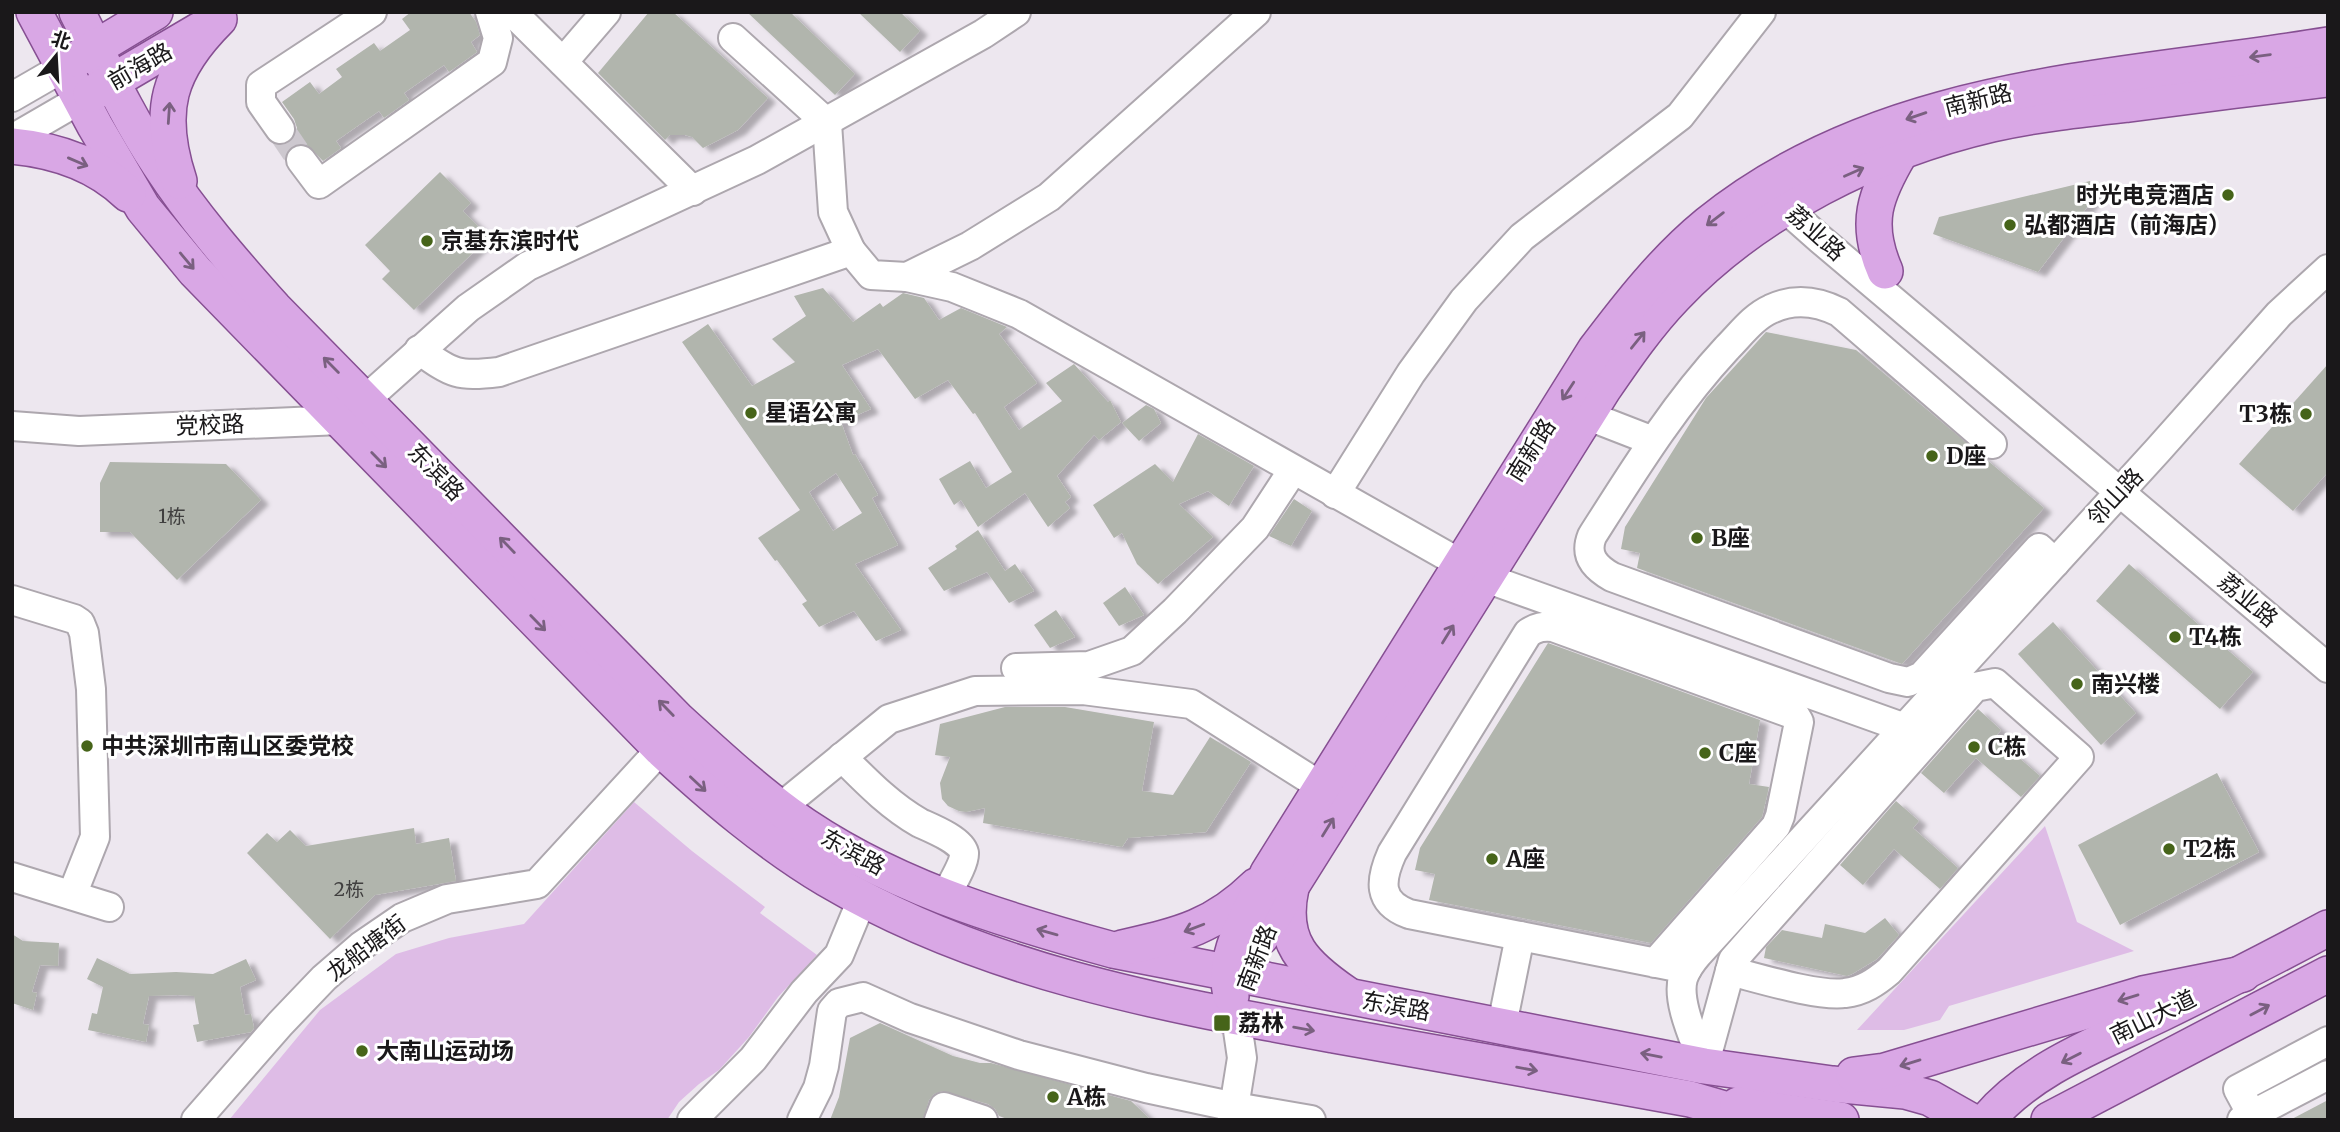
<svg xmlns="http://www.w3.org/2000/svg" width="2340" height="1132" font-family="Merriweather,'Noto Sans SC',serif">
<defs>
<filter id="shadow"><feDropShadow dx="8" dy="4.5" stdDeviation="2" flood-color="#0004"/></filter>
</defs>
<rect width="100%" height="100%" fill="#ede7ef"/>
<g fill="#debce6">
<path d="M634,802l58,49 73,56 -5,6 57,42 -39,42 -29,40 -30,33 -20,14 -20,18 -12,18h-438l91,-110 76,-56 53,-16 75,-14z"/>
<path d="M2045,826l32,96 57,29 -185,55 -9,14 -36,10h-47z"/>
</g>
<g fill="#b1b5ad" fill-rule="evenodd" filter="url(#shadow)">
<path d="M411,12h58l7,10 4,13 -9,7 6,10 -28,20 -5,-7 -40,28 5,7 -25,18 -5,-7 -43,30 5,7 -18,13 -16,-16 -9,-1 -6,2 -7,10 -7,-11 12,-3 5,-7 2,-7 -3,-9 -12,-17 28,-20 9,12 23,-17 -6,-8 38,-26 6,8 30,-21 -8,-11z"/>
<path d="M649,12h24l95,86 -30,32 -35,18 -11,-11 -7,-2h-15l-5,5 -67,-67z"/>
<path d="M747,12h43l65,62 -20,21z"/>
<path d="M858,12h42l20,19 -20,21z"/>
<path d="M440,172l31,31 -8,8 26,26 -75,73 -32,-31 8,-8 -25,-26z"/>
<path d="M2090,181l4,17 -56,74 -105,-38 6,-17z"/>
<path d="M823,288l30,34 27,-19 3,4 20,-14 21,5 15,22 22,-12 46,19 -8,7 38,49 -33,24 15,23 43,-29 -16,-18 28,-19 34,38 2,-2 11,22 -22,18 -5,-5 -37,41 14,21 -6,5 5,6 -22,19 -23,-34 -47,34 -17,-27 -7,5 -15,-26 31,-18 16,27 26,-16 -37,-59 -2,1 -25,-34 -33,19 -37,-50 -36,16 29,44 -30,13 12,33 2,-1 23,41 -6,3 26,47 -43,19 46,66 -25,11 -22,-30 -35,16 -17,-23 5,-3 -30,-41 -2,1 -17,-23 42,-28 -118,-168 26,-18 44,62 43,-24 -23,-23 34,-23 -12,-20zM836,473l26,40 -29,18 -24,-39z"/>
<path d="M1766,332l90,18 188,158 -142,156 -265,-96 3,-15 -19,-4 4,-22 81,-129z"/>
<path d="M2328,364v108l-35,39 -54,-47z"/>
<path d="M1146,405l8,4 7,14 -22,18 -17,-18z"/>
<path d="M1198,434l56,32 -25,40 -21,-15 -29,13 34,33 -55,47 -21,-20 -15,-31 -8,5 -21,-33 62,-41 18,18z"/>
<path d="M110,462l116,2 35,36 -84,80 -47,-48h-30v-49z"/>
<path d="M1294,499l18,12 -21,35 -22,-10z"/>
<path d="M978,530l27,41 10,-7 19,27 -25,12 -22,-31 -43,19 -16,-23 29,-19 -2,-3z"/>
<path d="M2129,564l124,108 -33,37 -124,-108z"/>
<path d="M1125,587l19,28 -25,11 -16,-23z"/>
<path d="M1056,610l19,27 -25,11 -16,-23z"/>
<path d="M2053,622l83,91 -35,32 -83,-91z"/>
<path d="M1548,643l212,77 -11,64 20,3 -7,30 -111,126 -222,-43 6,-26 -20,-4 5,-22z"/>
<path d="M1005,707h60l89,15 -12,69 31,4 37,-58 41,25 -45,70 -78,6 -6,9 -139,-24 2,-15 -19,4 -7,-1 -11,-5 -6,-7 -2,-16 10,-26 -15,-2 5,-31z"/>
<path d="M1978,709l23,21 -6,7 45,39 -19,21 -45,-39 -32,35 -23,-20z"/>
<path d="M2217,773l42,79 -139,73 -42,-80z"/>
<path d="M1896,801l23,20 -6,7 45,40 -18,21 -46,-40 -31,36 -23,-20z"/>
<path d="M414,828l2,16 33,-6 7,43 -81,14 -45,44 -83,-86 20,-20 10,9 13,-12 16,16z"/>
<path d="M1885,918l14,17 -22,24 -25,15 -5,2 -83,-18 2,-11 16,-17 40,8 3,-14 40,9z"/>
<path d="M12,934l11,7 36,2 -1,23 -18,-1 -8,27 5,1 -4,17 -21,-7z"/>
<path d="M97,958l33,16 46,-2 37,2 33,-15 10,21 -16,7 5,28 6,-1 3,14 -3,4 -54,10 -4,-17 6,-1 -5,-28 -16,-1 -29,1 -6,28 6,1 -3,17 -58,-12 4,-17 5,1 6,-27 -16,-8z"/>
<path d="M880,1023l73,33 27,7h11l140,38 20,19h-141l-11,-4 -4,-7 -7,-5 -46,-13 -8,3 -5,6 -6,20h-93l9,-23 11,-59z"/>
<path d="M2328,1100v20h-38z"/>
</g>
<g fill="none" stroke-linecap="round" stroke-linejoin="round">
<path stroke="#cdc8cf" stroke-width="28" stroke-dasharray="28 14" stroke-linecap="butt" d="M280,129l21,31"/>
<defs>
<g id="minor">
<path d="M512,12l181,179"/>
<path d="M733,38l94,85 6,89 18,39"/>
<path d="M563,62l43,-50"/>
<path d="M12,97l52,-30"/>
<path d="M280,129l-19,-27v-17l111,-73"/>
<path d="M12,139l69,-40"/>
<path d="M301,160l18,24 173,-122 6,-24 -8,-26"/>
<path d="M1777,192l8,16 35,31 508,429"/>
<path d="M907,277l63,-31 79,-49 207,-185"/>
<path d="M419,350c34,24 38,27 80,22l352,-121 20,24 36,2 45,10 67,27 442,250"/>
<path d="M365,400l103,-92 60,-42 229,-106 226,-126 33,-22"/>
<path d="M1586,415l67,26"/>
<path d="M12,426l67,5 262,-11"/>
<path d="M1992,444l-153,-132c-22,-11 -45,-14 -68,-3 -18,8 -30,25 -44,39 -53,57 -93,122 -135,188 -8,20 4,32 20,41l277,101 19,4 14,-6 117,-128 16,15"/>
<path d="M1335,494l76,-121 53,-73 58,-63 158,-121 81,-104"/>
<path d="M1483,577l422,151"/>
<path d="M12,600l62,19 6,4 4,10 7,56 4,148 -23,58"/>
<path d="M1016,668l73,-2 43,-15 43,-40 80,-83 38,-58"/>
<path d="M1995,683l84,74 -190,214c-13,11 -26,20 -44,22 -26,4 -87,-15 -115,-22l3,-11 242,-273z"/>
<path d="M842,757c24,24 48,49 78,66 11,5 41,17 44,30 1,10 -14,34 -19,44"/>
<path d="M780,808l109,-89 86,-28 108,-1 108,14 131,83"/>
<path d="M12,877l97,30"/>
<path d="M1655,963l121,-137 4,-10 19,-94 -4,-7 -242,-88c-10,-1 -16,0 -25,6l-136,220c-12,27 -15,49 17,61l278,55"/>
<path d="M1502,1025l18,-89"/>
<path d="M1704,1066c-8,-24 -28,-64 -21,-88 3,-9 9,-17 15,-24l460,-504 121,-136 49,-45"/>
<path d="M1704,1066l26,-95"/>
<path d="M2252,1115l-14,-26 90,-48"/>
<path d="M196,1120l84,-96 44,-46 37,-32 41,-28 45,-19 90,-15 124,-135"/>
<path d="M692,1120l61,-61 51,-67 35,-37 24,-58"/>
<path d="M802,1120l16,-32 6,-22 8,-55 7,-8 24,-6 47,21 109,37 127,33 89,19 76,13"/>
<path d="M939,1120l5,-13 39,13"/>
<path d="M1232,1120l10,-62 -6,-41"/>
<path d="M2242,1120l86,-45"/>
</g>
<g id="major">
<path d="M34,12l61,114 48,82 52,63 466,478c52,48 106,94 166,130 156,92 332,124 507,156 119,21 237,42 356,64l72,21"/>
<path d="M77,12c26,51 50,104 82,152 34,52 74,98 115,144l404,412c36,33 71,65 110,94 96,70 212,105 325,136l591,116 128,18 73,7 25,7 39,22"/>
<path d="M77,59l78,-47"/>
<path d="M91,94l109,-64"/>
<path d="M12,146c42,4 85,18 116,48"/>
<path d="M179,181c-23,-70 -11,-111 40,-162"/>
<path d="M1885,271c-21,-48 -10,-76 15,-118"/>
<path d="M1291,888c-12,54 13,77 55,106"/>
<path d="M1261,937l31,-52 312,-497c22,-32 44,-64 71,-92 83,-87 201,-145 317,-172 45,-10 91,-15 136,-20 67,-9 133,-17 200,-25"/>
<path d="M1122,948c56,-13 91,-20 134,-62"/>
<path d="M1231,996c-10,-45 21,-84 37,-123l327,-523c34,-45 69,-90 113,-126 175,-142 408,-144 620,-179"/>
<path d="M1854,1075l31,-4 258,-77 100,-20"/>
<path d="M1738,1105l103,15"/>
<path d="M1987,1120c45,-53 113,-77 173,-106 57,-28 112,-56 168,-86"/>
<path d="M2049,1120l279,-146"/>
</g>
</defs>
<use href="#minor" stroke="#ada7ae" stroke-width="32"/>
<use href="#major" stroke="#864f92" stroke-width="38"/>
<use href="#minor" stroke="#fff" stroke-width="28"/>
<use href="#major" stroke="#d9a7e5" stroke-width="35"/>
</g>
<defs><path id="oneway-shaft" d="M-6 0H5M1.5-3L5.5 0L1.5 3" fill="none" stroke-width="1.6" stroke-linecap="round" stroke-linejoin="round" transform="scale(1.75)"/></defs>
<g stroke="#7a6080">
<use href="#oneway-shaft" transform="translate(2260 56) rotate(172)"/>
<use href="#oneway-shaft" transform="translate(169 113) rotate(-86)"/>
<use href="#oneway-shaft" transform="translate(1916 116) rotate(161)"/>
<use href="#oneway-shaft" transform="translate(78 162) rotate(23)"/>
<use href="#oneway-shaft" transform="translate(1854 172) rotate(-24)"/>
<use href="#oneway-shaft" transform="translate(1715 219) rotate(143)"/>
<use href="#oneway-shaft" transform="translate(187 261) rotate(50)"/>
<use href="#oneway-shaft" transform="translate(1638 340) rotate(-51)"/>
<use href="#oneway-shaft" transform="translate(331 365) rotate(-135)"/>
<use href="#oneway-shaft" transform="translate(1568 391) rotate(123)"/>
<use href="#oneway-shaft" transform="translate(379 460) rotate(46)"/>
<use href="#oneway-shaft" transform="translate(507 545) rotate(-134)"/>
<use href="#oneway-shaft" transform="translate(538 623) rotate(46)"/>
<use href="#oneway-shaft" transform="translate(1448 634) rotate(-58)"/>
<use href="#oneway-shaft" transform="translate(666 708) rotate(-134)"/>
<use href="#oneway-shaft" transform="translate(698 784) rotate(43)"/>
<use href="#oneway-shaft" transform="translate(1328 827) rotate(-58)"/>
<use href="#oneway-shaft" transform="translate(1194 928) rotate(159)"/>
<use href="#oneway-shaft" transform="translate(1047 932) rotate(-164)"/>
<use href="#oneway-shaft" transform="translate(2128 998) rotate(163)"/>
<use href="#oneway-shaft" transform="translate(2260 1010) rotate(-28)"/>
<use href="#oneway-shaft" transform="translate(1304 1029) rotate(10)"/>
<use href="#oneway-shaft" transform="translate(1651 1055) rotate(-169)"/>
<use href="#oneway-shaft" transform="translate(2071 1058) rotate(153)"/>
<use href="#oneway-shaft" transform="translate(1910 1063) rotate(163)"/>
<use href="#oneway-shaft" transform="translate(1527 1069) rotate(10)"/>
</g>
<g fill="#466419" stroke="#fff" stroke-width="2.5">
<circle cx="2228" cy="195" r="7"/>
<circle cx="2010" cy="225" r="7"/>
<circle cx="427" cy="241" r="7"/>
<circle cx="751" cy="413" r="7"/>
<circle cx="2306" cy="414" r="7"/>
<circle cx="1932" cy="456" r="7"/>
<circle cx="1697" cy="538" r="7"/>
<circle cx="2175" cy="637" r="7"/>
<circle cx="2077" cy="684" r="7"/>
<circle cx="87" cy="746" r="7"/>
<circle cx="1974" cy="747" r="7"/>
<circle cx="1705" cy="753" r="7"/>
<circle cx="2169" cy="849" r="7"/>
<circle cx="1492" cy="859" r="7"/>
<rect x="1213" y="1014" width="18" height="18" rx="3.5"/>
<circle cx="362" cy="1051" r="7"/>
<circle cx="1053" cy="1097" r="7"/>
</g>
<g text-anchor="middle" stroke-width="6" stroke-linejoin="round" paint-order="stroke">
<g font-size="19" fill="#403f3f">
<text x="172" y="523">1栋</text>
<text x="349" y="896">2栋</text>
</g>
<g font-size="23" fill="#1a181a" stroke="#fff">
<text transform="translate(140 66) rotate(-30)" y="8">前海路</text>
<text transform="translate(1978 100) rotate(-14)" y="8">南新路</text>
<text transform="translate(1816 233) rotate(42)" y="8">荔业路</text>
<text transform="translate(210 425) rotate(-2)" y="8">党校路</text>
<text transform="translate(1531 450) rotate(-58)" y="8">南新路</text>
<text transform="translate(436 472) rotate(46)" y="8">东滨路</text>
<text transform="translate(2115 497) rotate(-47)" y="8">邻山路</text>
<text transform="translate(2248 600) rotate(40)" y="8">荔业路</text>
<text transform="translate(853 852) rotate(29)" y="8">东滨路</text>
<text transform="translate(366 948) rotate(-37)" y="8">龙船塘街</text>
<text transform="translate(1257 958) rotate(-69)" y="8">南新路</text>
<text transform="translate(1396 1006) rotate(10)" y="8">东滨路</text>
<text transform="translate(2153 1017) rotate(-26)" y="8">南山大道</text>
</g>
<g font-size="23" font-weight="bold" fill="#1a181a" stroke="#fff" text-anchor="start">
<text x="2214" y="203" text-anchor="end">时光电竞酒店</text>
<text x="2024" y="233">弘都酒店（前海店）</text>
<text x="441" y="249">京基东滨时代</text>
<text x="765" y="421">星语公寓</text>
<text x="2292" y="422" text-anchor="end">T3栋</text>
<text x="1946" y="464">D座</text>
<text x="1711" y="546">B座</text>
<text x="2189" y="645">T4栋</text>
<text x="2091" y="692">南兴楼</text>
<text x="101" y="754">中共深圳市南山区委党校</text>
<text x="1988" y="755">C栋</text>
<text x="1719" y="761">C座</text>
<text x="2183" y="857">T2栋</text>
<text x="1506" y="867">A座</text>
<text x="1238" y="1031">荔林</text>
<text x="376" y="1059">大南山运动场</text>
<text x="1067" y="1105">A栋</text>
</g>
</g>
<rect width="2340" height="1132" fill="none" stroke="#1a181a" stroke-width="28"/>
<g transform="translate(56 56) rotate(18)" stroke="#ffffff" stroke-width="5" paint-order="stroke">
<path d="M0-5L12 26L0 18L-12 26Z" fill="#1a181a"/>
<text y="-10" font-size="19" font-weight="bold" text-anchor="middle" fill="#1a181a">北</text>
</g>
</svg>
